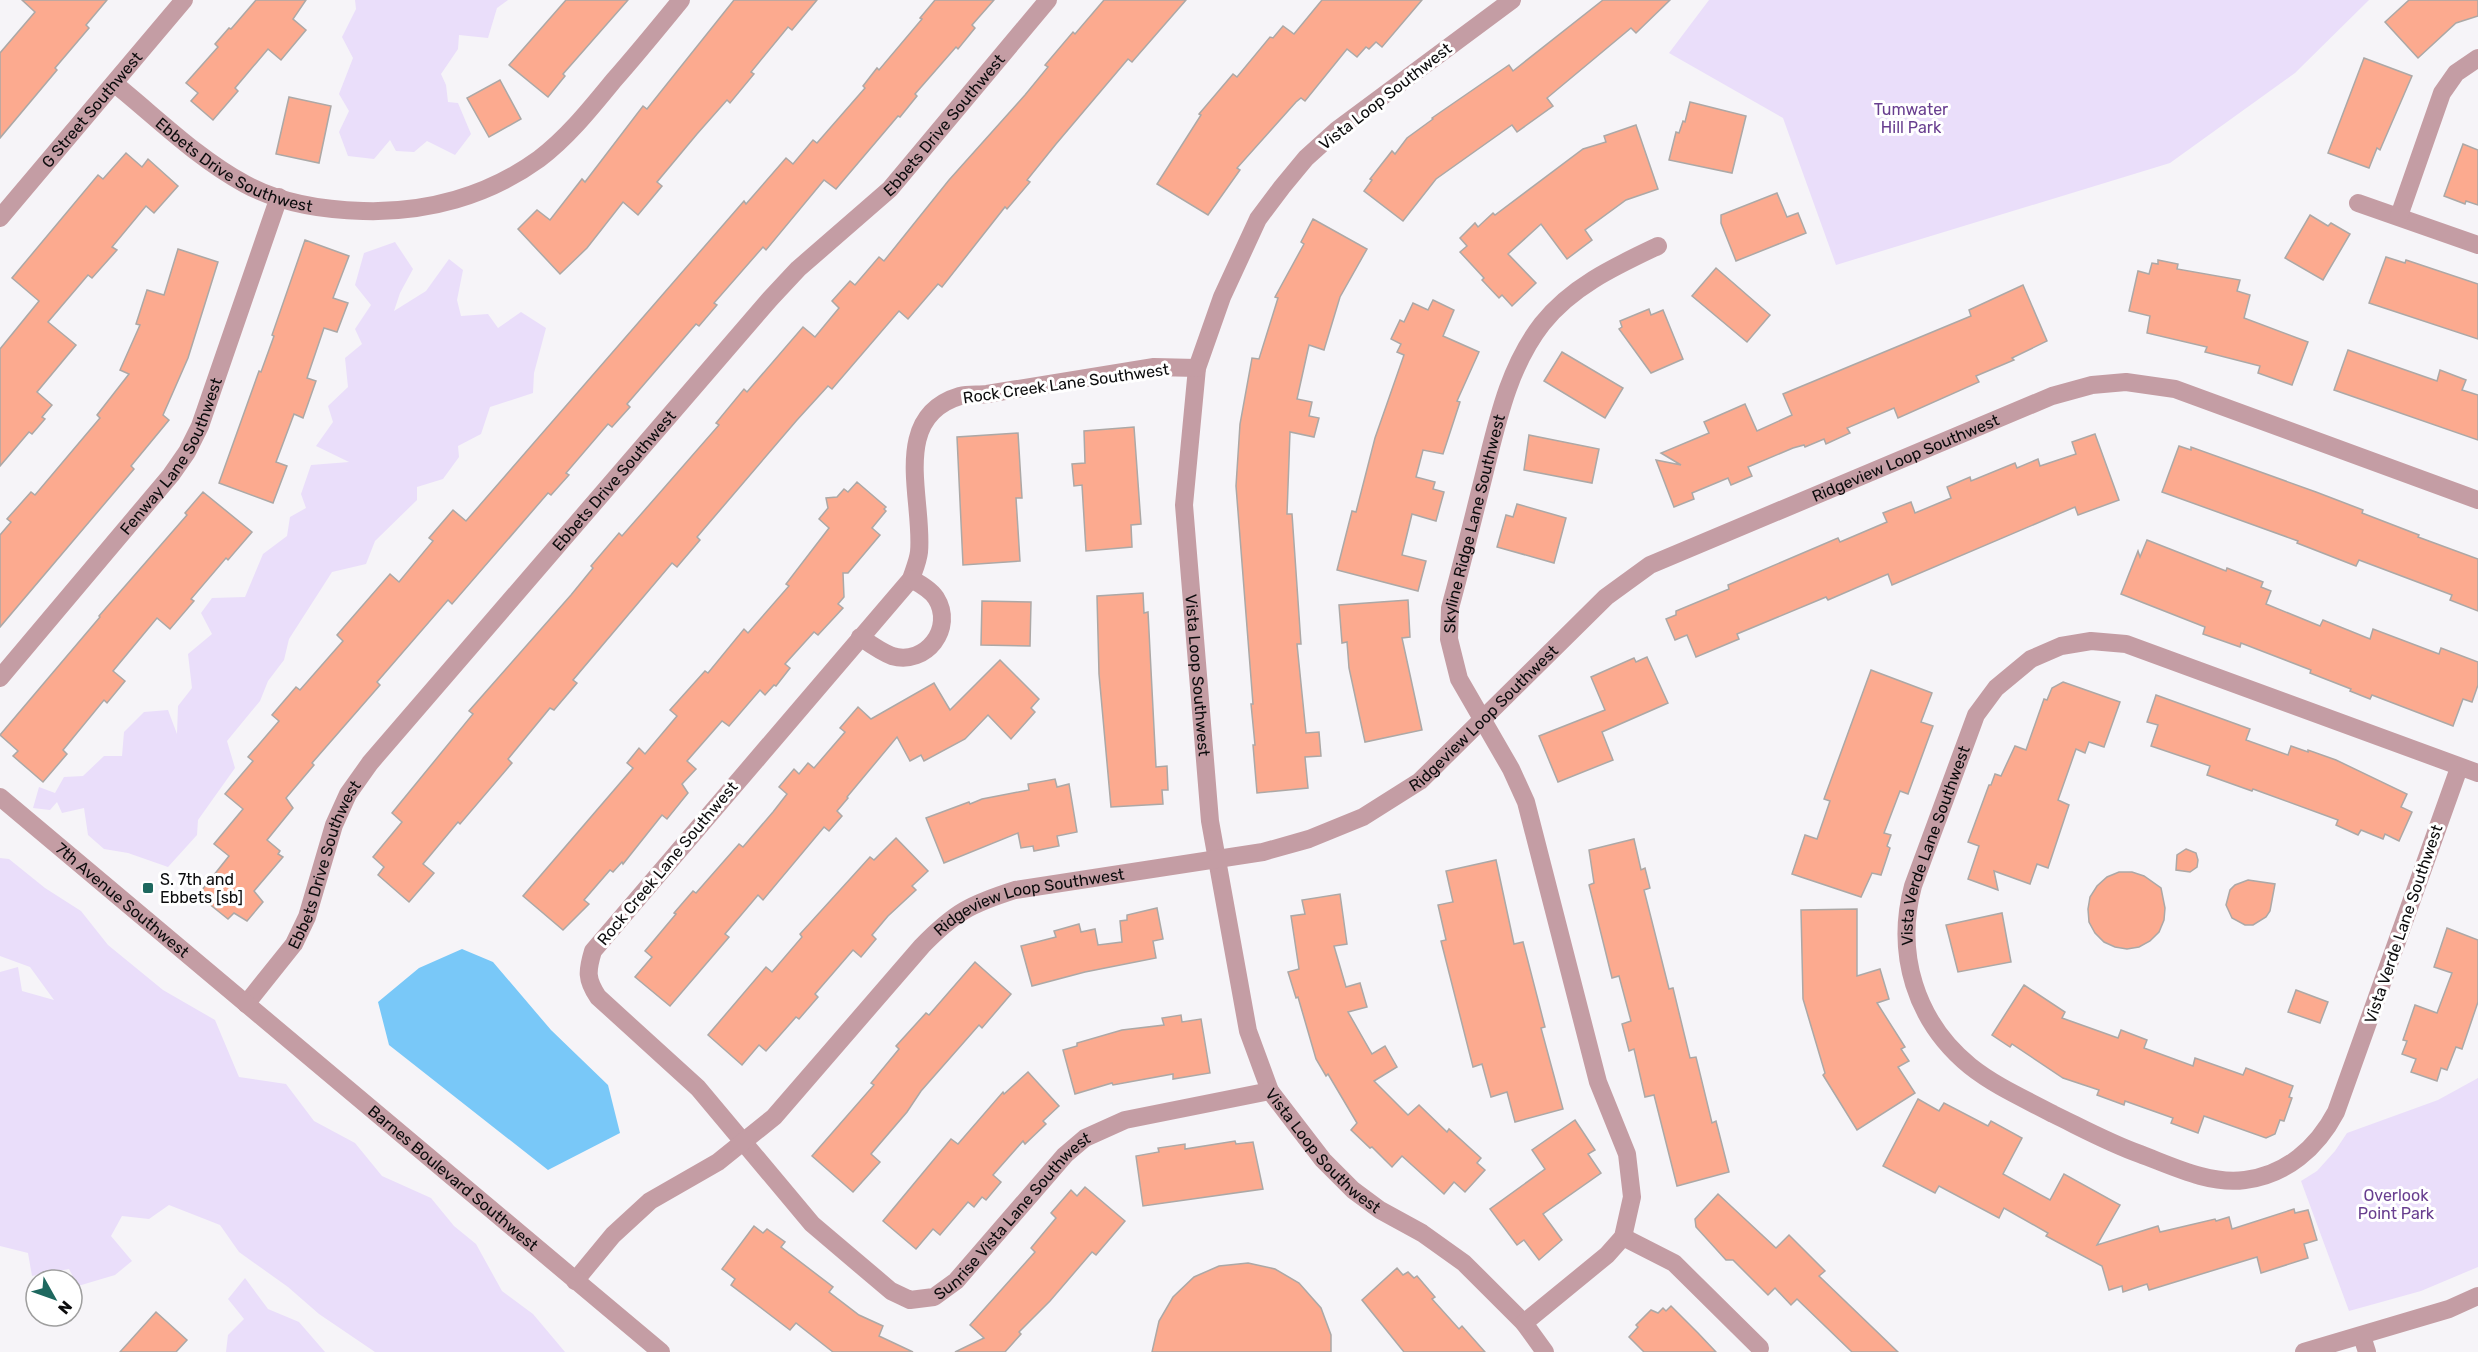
<svg xmlns="http://www.w3.org/2000/svg" width="2478" height="1352" font-family="Rubik,sans-serif">
<rect width="100%" height="100%" fill="#f6f4f8"/>
<g fill="#eadefa">
<path d="M355,0h153l-11,8 -9,30 -29,-3 -1,14 -17,25 5,11 2,17 10,1 13,31 -16,21 -28,-14 -13,11 -18,-1 -6,-11 -16,19 -26,-3 -9,-24 10,-21 -10,-17 14,-36 -11,-21 14,-28z"/>
<path d="M1709,0h660l-74,73 -125,90 -334,102 -53,-147 -114,-65z"/>
<path d="M395,242l18,27 -13,24 -6,18 32,-20 23,-32 14,11 -6,30 4,16 27,-2 10,14 23,-16 25,16 -12,45 -1,20 -43,14 -9,27 -23,12 1,11 -16,22 -26,8v13l-42,41 -9,23 -34,8 -43,67 -5,21 -16,21 -8,20 -33,40 8,27 -37,52 -1,15 -29,32 -40,-14 -24,-4 -16,-14 -4,-27 -22,5 -5,-11 -7,8 -17,-2 6,-21 16,6 9,-16 19,-1 21,-20h18l2,-24 20,-20 24,-2 9,24 1,-28 14,-18 -4,-34 24,-20 -11,-21 11,-15 33,-1 18,-43 24,-18 3,-19 16,-9 -5,-14 10,-29 38,-3 -33,-16 17,-24 -5,-16 20,-19 -3,-29 17,-14 -7,-15 16,-24 -16,-20 9,-32z"/>
<path d="M0,858l9,1 36,29 36,23 27,34 55,45 52,30 24,57 47,7 28,37 41,22 27,33 49,22 23,28 22,18 26,47 31,23 32,38h-190l-56,-38 -31,-27 -49,-35 -19,-27 -51,-20 -20,14 -27,-3 -11,20 21,25 -17,14 -37,11 -9,-17 -37,7 -4,-23 -28,-7v-274l18,-5 4,24 32,9 -24,-33 -30,-11z"/>
<path d="M2478,1078v189l-57,24 -72,20 -48,-130 16,-10 18,-20 12,-18 91,-33z"/>
<path d="M245,1278l23,31 31,13 26,30h-99l2,-17 16,-16 -16,-20z"/>
</g>
<path fill="#79c8f8" d="M462,949l31,13 58,68 57,55 12,48 -72,37 -159,-125 -11,-43 41,-34z"/>
<g fill="#fcaa8f" stroke="#aca8a6" stroke-width="1.5">
<path d="M22,0h85l-21,25 3,3 -34,40 2,2 -57,68v-85l35,-41z"/>
<path d="M256,0h50l-13,19 13,11 -25,30 -13,-11 -33,39 3,3 -25,29 -22,-19 7,-8 -12,-10 32,-36 -3,-3 14,-16 2,1z"/>
<path d="M566,0h62l-65,74 2,2 -17,21 -39,-32z"/>
<path d="M734,0h83l-25,30 -4,-3 -37,45 3,2 -24,29 -3,-3 -30,34 -40,48 5,4 -24,29 -15,-13 -36,46 -27,26 -42,-45 19,-19 13,10 32,-41 3,3 58,-76 4,3z"/>
<path d="M935,0h59l-22,25 3,3 -17,21 -2,-2 -41,47 2,2 -17,21 -2,-1 -62,73 -12,-9 -58,70 -3,-3 -49,56 3,2 -18,21 -3,-2 -69,80 3,3 -18,20 -4,-3 -42,49 3,2 -18,20 -3,-2 -96,111 -4,-4 -71,82 3,3 -68,78 2,2 -28,33 7,10 -26,32 13,11 -2,3 5,3 -29,34 9,11 -16,19 -13,-8 -6,6 -30,-24 31,-39 -15,-12 29,-35 -18,-15 28,-33 -5,-4 31,-36 -7,-6 24,-28 4,3 43,-49 -6,-6 53,-61 9,8 34,-41 -4,-3 24,-28 13,11 278,-320 2,3 40,-46 7,6 20,-24 4,3 48,-55 -2,-2 14,-18 2,2 43,-51 -2,-1z"/>
<path d="M1104,0h82l-54,62 -4,-3 -72,85 -29,36 3,2 -23,27 -2,-2 -63,80 -4,-3 -30,35 -9,-8 -67,78 -4,-3 -31,34 -100,117 3,3 -23,27 -5,-4 -99,117 4,3 -23,27 -4,-2 -42,51 4,4 -52,61 -2,-2 -35,42 11,9 -25,29 -31,-27 6,-8 -11,-10 29,-35 -10,-9 81,-99 -4,-3 102,-116 22,-27 -2,-2 28,-33 3,3 97,-111 -3,-2 28,-34 3,3 56,-65 12,10 24,-29 -7,-7 18,-20 5,4 24,-28 5,4 65,-81 76,-85 23,-28 -3,-2 28,-33 2,2z"/>
<path d="M1322,0h100l-40,47 -6,-5 -7,7 -3,-2 -9,10 -10,-8 -42,52 -4,-3 -5,4 -59,66 3,2 -32,45 -51,-31 44,-69 -2,-1 34,-40 4,3 33,-40 3,1 10,-12 11,8z"/>
<path d="M1603,0h67l-34,33 -5,-5 -84,70 6,8 -36,26 -5,-7 -76,54 -33,42 -39,-30 8,-11 -2,-1 22,-28 3,3 12,-16 26,-19 -1,-1 77,-53 4,6z"/>
<path d="M2409,0h69v16l-22,7 -38,35 -33,-36z"/>
<path d="M2364,58l48,18 -32,74 -3,-2 -8,20 -41,-15z"/>
<path d="M500,80l21,39 -32,18 -22,-39z"/>
<path d="M289,97l42,9 -12,57 -43,-9z"/>
<path d="M1690,102l56,14 -14,57 -63,-13 7,-28 3,1 4,-12 2,1z"/>
<path d="M1636,125l22,64 -32,11 -41,30 7,10 -25,19 -26,-35 -33,30 28,29 -24,23 -10,-11 -3,3 -17,-18 2,-2 -24,-26 7,-6 -7,-8 15,-15 3,4 15,-14 2,2 88,-66 23,-7 -2,-6z"/>
<path d="M2463,144l15,6v55l-12,-4 -1,3 -21,-8z"/>
<path d="M126,153l16,14 6,-8 30,27 -24,27 -8,-7 -34,41 5,3 -25,28 -4,-3 -40,47 28,23 -39,47 15,13 -10,12 3,2 -13,15 -3,-2 -29,34v-117l39,-48 -27,-23 86,-103 5,4z"/>
<path d="M1777,193l10,24 11,-4 8,20 -70,28 -15,-38v-8z"/>
<path d="M2310,215l18,11 3,-3 19,11 -27,46 -38,-22z"/>
<path d="M1313,219l54,30 -27,48 -16,53 -15,-5 -12,54 15,3 -3,14 10,2 -5,19 -24,-5 -3,82h5l9,130h-4l9,89 13,-1 2,24 -16,1 3,31 -51,5 -4,-48h2l-4,-41h2l-17,-218 4,-62 12,-66 7,1 19,-61 -3,-1 29,-53 -3,-2z"/>
<path d="M305,240l44,16 -16,42 15,5 -11,29 -13,-4 -17,50 9,3 -13,37 -9,-4 -18,48 11,4 -14,37 -54,-20 40,-112 2,1 13,-36 -2,-1z"/>
<path d="M178,249l40,13 -30,96 -25,57 6,5 -38,46 3,3 -134,158v-92l11,-13 -4,-3 24,-27 4,3 65,-77 -3,-3 32,-41 -9,-4 20,-45 -4,-1 11,-34 17,5z"/>
<path d="M2386,257l19,6 1,-3 72,24v55l-109,-36z"/>
<path d="M2158,260l20,4 -1,5 63,11 -3,11 13,4 -6,23 64,24 -16,43 -34,-12 2,-7 -55,-14 2,-5 -60,-14 3,-17 -21,-5 9,-40 11,3 3,-11 6,1z"/>
<path d="M1716,268l54,47 -23,27 -55,-46z"/>
<path d="M2023,285l24,56 -35,17 2,2 -38,16 3,6 -81,36 -4,-10 -47,20 3,5 -24,11 -2,-5 -19,8 -1,-2 -11,3 -45,19 4,9 -21,9 -3,-7 -36,15 2,6 -20,8 -18,-47 25,5 -20,-12 48,-20 -5,-11 41,-18 12,27 35,-16 -9,-21 188,-78 -2,-6z"/>
<path d="M1433,300l21,10 -11,26 36,16 -22,49 3,1 -17,52 -20,-4 -7,27 19,5 -2,7 11,3 -8,29 -24,-7 -10,41 24,6 -8,30 -81,-21 15,-59 4,1 19,-74 29,-83 -7,-3 4,-8 -10,-5 9,-19 4,2 9,-19 15,7z"/>
<path d="M1649,309l2,6 12,-5 20,49 -32,14 -32,-44 3,-2 -2,-6z"/>
<path d="M2348,350l89,31 3,-11 26,10 -4,10 16,5v45l-144,-50z"/>
<path d="M1562,352l61,36 -18,30 -61,-37z"/>
<path d="M1134,427l7,97 -10,1 1,22 -46,4 -4,-66 -8,1 -2,-22 13,-1 -1,-32z"/>
<path d="M1018,433l4,65h-6l4,63 -57,4 -6,-128z"/>
<path d="M2095,434l24,66 -41,15 -3,-8 -183,78 -4,-11 -60,26 -2,-3 -89,37 2,5 -43,18 -9,-22 -12,5 -9,-21 10,-4v-4l53,-22 -1,-4 110,-47 2,4 47,-20 -4,-9 28,-11 4,11 36,-15 -4,-11 23,-10 1,4 44,-18 2,5 21,-9 2,7 36,-12 -4,-12z"/>
<path d="M1529,435l70,14 -7,34 -68,-13z"/>
<path d="M2179,446l12,4v-3l125,45 47,18 -1,3 57,22 -1,2 60,22v52l-28,-11 2,-5 -93,-35 -3,6 -59,-23 1,-2 -136,-49z"/>
<path d="M857,482l29,25 -2,2 2,2 -14,17 8,7 -32,38h-5l1,24 -6,7 5,4 -25,27 -4,-3 -29,32 5,4 -14,18 -2,-1 -9,10 -5,-5 -31,36 -7,-5 -35,40 9,8 -14,15 6,9 -21,26 -5,-4 -39,49 -1,-2 -9,10 -3,-2 -26,30 5,4 -26,26 -40,-34 110,-128 -6,-5 12,-15 6,6 32,-38 -7,-6 35,-39 3,2 36,-44 4,4 41,-47 -3,-2 43,-56 -10,-9 9,-11 -2,-10 11,-1 7,-8 4,3z"/>
<path d="M203,492l49,40 -24,28 -2,-2 -35,41 3,2 -24,28 -13,-11 -44,53 12,10 -18,22 -3,-3 -41,50 4,4 -24,28 -30,-26 5,-5 -18,-16 100,-118 -1,-1 88,-101 -2,-2z"/>
<path d="M1517,504l49,14 -12,45 -57,-16 9,-32 7,2z"/>
<path d="M2147,540l79,31 1,-3 36,14 -2,5 10,4 -5,13 54,22 3,-6 47,19 3,-10 66,25 2,-6 37,14v23l-6,17 -9,-3 -10,27 -81,-31 -2,4 -20,-8 1,-2 -41,-16 1,-3 -70,-27 -1,4 -37,-13 2,-7 -84,-33 17,-43 2,6z"/>
<path d="M1143,593l1,20 4,-1 8,155 11,-1 1,24h-6l1,14 -52,3 -12,-133 -2,-78z"/>
<path d="M1408,600l2,37 -8,1 20,92 -57,12 -16,-74 -2,-26 -5,1 -3,-38z"/>
<path d="M982,601l49,1 -1,44 -49,-1z"/>
<path d="M1647,657l21,46 -66,29 11,28 -55,22 -19,-46 66,-26 -14,-33 43,-19 2,4z"/>
<path d="M1000,660l39,39 -8,9 4,4 -24,27 -23,-24 -23,24 -41,22 -3,-6 -11,6 -13,-24 -50,60 1,1 -11,13 5,5 -13,15 -5,-4 -61,73 -5,-5 -33,39 4,3 -59,69 -35,-29 17,-20 -7,-6 31,-37 -2,-1 19,-22 3,2 43,-49 4,3 30,-35 14,-18 -8,-7 15,-18 5,5 9,-11 6,5 31,-36 -5,-4 18,-21 13,12 63,-36 16,27z"/>
<path d="M1871,670l61,23 -11,29 12,4 -25,68 -8,-3 -16,42 7,2 -4,11 3,2 -9,27 -9,-2 -11,24 -69,-23 13,-39 12,4 13,-38 -6,-2z"/>
<path d="M2063,682l57,20 -16,45 -15,-5 -4,11 -9,-4 -18,51 11,5 -21,63 -11,-4 -7,20 -36,-13 4,19 -30,-11 11,-33 -11,-4 21,-57h2l4,-11 6,2 14,-30 11,4 18,-51 3,1 5,-12z"/>
<path d="M2156,695l94,34 -4,11 42,15 3,-9 17,6v-2l28,10 71,34 -6,13 11,5 -13,29 -14,-7 -2,5 -22,-9 -3,5 -22,-10 2,-5 -85,-31 -1,2 -45,-16 3,-9 -59,-20 7,-21 -11,-3z"/>
<path d="M1055,779l2,8 12,-3 8,48 -20,4 2,10 -25,5 -1,-5 -12,2 -3,-15 -74,30 -18,-45 43,-16 1,2 12,-5 47,-9 -1,-6z"/>
<path d="M896,838l32,33 -16,15 4,4 -28,26 -16,19 4,4 -15,18 -8,-7 -38,44 3,3 -19,22 -3,-2 -30,34 -7,-6 -17,20 -34,-30 58,-68 6,5 30,-35 -2,-3 70,-77 4,3z"/>
<path d="M1634,839l7,31 4,-2 5,20 -6,2 25,99 4,-1 17,70 6,-1 16,66 4,-2 13,51 -52,14 -23,-91 -9,2 -11,-48 -5,2 -7,-27 9,-3 -12,-45 -7,2 -23,-93 5,-2 -5,-33z"/>
<path d="M2186,849l10,4 2,7 -1,7 -7,5 -14,-2 1,-15z"/>
<path d="M1496,860l18,84 9,-2 22,85 -4,1 22,81 -48,13 -8,-30 -16,5 -9,-33 -9,3 -32,-126 5,-1 -8,-35 15,-3 -7,-31z"/>
<path d="M2119,872h13l12,4 17,12 4,20 -1,12 -5,12 -9,9 -11,6 -12,2 -12,-2 -11,-5 -9,-9 -6,-11 -1,-13 2,-12 7,-11 10,-9z"/>
<path d="M2248,880l27,4 -5,27 -4,6 -13,8h-8l-13,-7 -6,-13 4,-15 5,-5z"/>
<path d="M1340,894l7,50 -13,2 12,41 14,-4 7,24 -19,5 24,42 13,-8 12,21 -23,14 34,34 11,-10 28,27 2,-3 32,29 -4,5 8,7 -20,22 -11,-10 -10,12 -42,-38 -10,11 -20,-20 -2,1 -19,-18 6,-7 -29,-49 -2,2 -10,-17 -18,-62 -2,1 -8,-26 11,-3 -8,-53 14,-2 -3,-14z"/>
<path d="M1157,908l6,31 -10,2 3,17 -71,14 -53,14 -11,-40 35,-9 -2,-6 25,-7 2,8 14,-3 3,16 24,-3 -2,-21 7,-1v-5z"/>
<path d="M1857,909v67l23,-7 9,30 -12,4 28,44 -4,2 8,12 -11,6 17,26 -58,37 -34,-55 2,-2 -22,-74 -2,-89z"/>
<path d="M2002,913l9,49 -53,10 -12,-47z"/>
<path d="M2447,928l31,12v62l-16,47 -6,-2 -9,23 -6,-2 -4,13 -26,-9 5,-13 -14,-5 5,-13 -4,-1 12,-35 22,8 15,-40 -18,-6z"/>
<path d="M975,962l36,32 -29,34 -3,-3 -58,66 -14,21 -36,42 9,8 -27,30 -41,-36 62,-71 -3,-2 28,-34 -3,-3 30,-33 3,2z"/>
<path d="M2024,985l41,27 -3,6 56,20 3,-8 26,10 -3,8 49,18 2,-8 48,17 3,-7 47,18 -4,11 3,1 -8,23 -4,-1 -5,14 -9,4 -62,-22 -6,17 -27,-10 2,-5 -48,-17 -1,4 -27,-10 2,-5 -36,-12 -51,-34 -2,3 -18,-12z"/>
<path d="M2296,990l32,12 -8,21 -32,-11z"/>
<path d="M1181,1015l1,7 19,-3 9,54 -37,6v-5l-60,11 -1,-2 -37,11 -12,-44 14,-4v-3l45,-13 42,-5 -2,-7z"/>
<path d="M1028,1072l31,34 -16,15 3,3 -21,20 -2,-3 -30,34 8,7 -15,18 -4,-3 -8,10 -6,-5 -28,33 -7,-6 -17,20 -33,-28 68,-82 7,5 45,-52 1,2z"/>
<path d="M1918,1099l21,12 5,-8 44,23 3,-5 31,17 -19,36 47,26 14,-26 56,31 -23,40 61,-19 2,6 55,-13 1,2 13,-4 3,12 62,-20 1,4 13,-3 9,30 -13,4 4,14 -47,15 -4,-16 -108,33 -2,-6 -24,8 -1,-6 -13,4 -7,-24 -56,-30 2,-3 -44,-25 -5,10 -60,-32 -4,7 -52,-27z"/>
<path d="M1575,1120l20,30 -7,4 13,19 -58,41 19,26 -23,20 -15,-20 -7,5 -27,-36 55,-40 -13,-19z"/>
<path d="M1235,1141l1,3 17,-2 10,47 -120,17 -7,-50 23,-4 -1,-4 27,-4v5z"/>
<path d="M1085,1187l40,34 -29,34 -4,-3 -42,49 -31,31 2,2 -16,18h-50l29,-14 -14,-13 65,-73 -4,-4 25,-30 -5,-5 20,-23 6,6z"/>
<path d="M1718,1194l58,54 13,-13 36,36 -6,5 79,76h-46l-55,-53 -6,6 -16,-17 -7,7 -35,-35h-7l-30,-33 -1,-8z"/>
<path d="M754,1226l9,7 4,-4 18,13 -4,5 52,40 -4,5 30,23 24,11 -4,10 34,16h-80l-37,-29 -6,7 -59,-45 4,-6 -13,-10z"/>
<path d="M1248,1263l27,6 24,14 22,25 10,27v17h-179l7,-31 14,-24 21,-20 25,-11z"/>
<path d="M1397,1268l6,7 5,-3 6,6 3,-2 18,21 -3,2 27,30 3,-3 23,26h-81l-42,-52z"/>
<path d="M1671,1306l27,27 18,19h-72l-15,-15 9,-10 -2,-2 15,-15 7,3 5,-5 3,3z"/>
<path d="M156,1312l31,28 -11,12h-56z"/>
</g>
<g fill="none" stroke-linecap="round" stroke-linejoin="round">
<g stroke="#c49da4" stroke-width="18">
<path id="s1" d="M1512,0l-175,130 -31,28 -24,29 -24,32 -36,78 -25,71 -13,137 26,316 38,210 22,60 53,69 30,30 27,20 42,23 42,30 60,60 21,29"/>
<path id="s2" d="M115,84c42,34 82,74 130,100 35,19 79,26 118,27 63,2 125,-15 176,-52 29,-22 52,-51 75,-79 23,-26 45,-53 67,-80"/>
<path d="M2358,203l120,42"/>
<path d="M2399,216l43,-123 14,-20 22,-15"/>
<path id="s3" d="M0,218l184,-218"/>
<path id="s4" d="M1197,368l-43,-1 -167,27c-8,1 -19,0 -27,2 -71,21 -36,105 -41,156 -1,9 -5,18 -8,27l-318,372c-6,20 -7,28 5,46l100,91 114,136 79,67 19,9 24,-3 22,-16 109,-126 20,-17 40,-18 145,-29"/>
<path d="M860,637c10,7 21,15 32,19 34,10 63,-28 44,-58 -6,-9 -16,-14 -25,-19"/>
<path id="s5" d="M0,678l171,-203 16,-23 13,-26 79,-229"/>
<path id="s6" d="M2459,768l-123,344c-19,36 -50,63 -91,68 -35,5 -73,-14 -105,-26 -31,-11 -58,-26 -87,-40 -28,-15 -58,-28 -83,-48 -55,-45 -75,-113 -57,-180l63,-171 20,-27 35,-29 30,-13 30,-5 35,3 352,129"/>
<path id="s7" d="M246,1004l48,-60 13,-27 27,-92 14,-31 22,-31 400,-464 28,-30 92,-80 158,-189"/>
<path d="M1623,1237l51,26 86,85"/>
<path id="s8" d="M575,1281l38,-46 37,-34 68,-39 56,-45 148,-171c33,-34 49,-42 93,-56l248,-38 46,-13 54,-22 57,-36 186,-184 44,-32 402,-169 40,-11 34,-3 49,7 303,111"/>
<path id="s9" d="M1524,1323l83,-68 16,-18 9,-40 -5,-43 -29,-72 -72,-280 -15,-33 -52,-90 -10,-40 1,-31c12,-44 23,-89 34,-133 13,-52 24,-107 58,-151 30,-38 74,-58 116,-78"/>
<path d="M2362,1336l5,16"/>
</g>
<g stroke="#c49da4" stroke-width="18">
<path id="s10" d="M0,797l661,555"/>
<path d="M2304,1352l145,-43 29,-13"/>
</g>
</g>
<rect fill="#1e685f" stroke="#fff" stroke-width="2" x="142" y="882" width="12" height="12" rx="3"/>
<g text-anchor="middle" stroke-width="6" stroke-linejoin="round" paint-order="stroke">
<g font-size="16" fill="#0c0c0d" stroke="#fff">
<text transform="translate(1385 96) rotate(-38)" y="6">Vista Loop Southwest</text>
<text dy="6" stroke="none"><textPath href="#s3" startOffset="142">G Street Southwest</textPath></text>
<text dy="6" stroke="none"><textPath href="#s7" startOffset="1134">Ebbets Drive Southwest</textPath></text>
<text dy="6" stroke="none"><textPath href="#s2" startOffset="146">Ebbets Drive Southwest</textPath></text>
<text transform="translate(1066 383) rotate(-8)" y="6">Rock Creek Lane Southwest</text>
<text dy="6" stroke="none"><textPath href="#s5" startOffset="282">Fenway Lane Southwest</textPath></text>
<text dy="6" stroke="none"><textPath href="#s8" startOffset="1614">Ridgeview Loop Southwest</textPath></text>
<text dy="6" stroke="none"><textPath href="#s7" startOffset="648">Ebbets Drive Southwest</textPath></text>
<text dy="6" stroke="none"><textPath href="#s9" startOffset="882">Skyline Ridge Lane Southwest</textPath></text>
<text dy="6" stroke="none"><textPath href="#s1" startOffset="807">Vista Loop Southwest</textPath></text>
<text dy="6" stroke="none"><textPath href="#s8" startOffset="1110">Ridgeview Loop Southwest</textPath></text>
<text dy="6" stroke="none"><textPath href="#s6" startOffset="1029">Vista Verde Lane Southwest</textPath></text>
<text transform="translate(667 863) rotate(-50)" y="6">Rock Creek Lane Southwest</text>
<text dy="6" stroke="none"><textPath href="#s7" startOffset="162">Ebbets Drive Southwest</textPath></text>
<text dy="6" stroke="none"><textPath href="#s10" startOffset="160">7th Avenue Southwest</textPath></text>
<text dy="6" stroke="none"><textPath href="#s8" startOffset="606">Ridgeview Loop Southwest</textPath></text>
<text transform="translate(2403 924) rotate(-71)" y="6">Vista Verde Lane Southwest</text>
<text dy="6" stroke="none"><textPath href="#s1" startOffset="1311">Vista Loop Southwest</textPath></text>
<text dy="6" stroke="none"><textPath href="#s10" startOffset="592">Barnes Boulevard Southwest</textPath></text>
<text dy="6" stroke="none"><textPath href="#s4" startOffset="1557">Sunrise Vista Lane Southwest</textPath></text>
</g>
<g font-size="16" fill="#683e8f" stroke="#fff">
<text x="1911" y="115">Tumwater<tspan x="1911" dy="18">Hill Park</tspan></text>
<text x="2396" y="1201">Overlook<tspan x="2396" dy="18">Point Park</tspan></text>
</g>
<g font-size="16" fill="#0c0c0d" stroke="#fff" text-anchor="start">
<text x="160" y="885">S. 7th and<tspan x="160" dy="18">Ebbets [sb]</tspan></text>
</g>
</g>
<g transform="translate(54 1298) rotate(130)"><circle r="28" fill="#ffffff" stroke="#9e9e9e" stroke-width="1.5"/>
<path d="M0-4.5L10 22L0 15L-10 22Z" fill="#1e685f"/>
<text y="-9" font-size="16" font-weight="bold" text-anchor="middle" fill="#0c0c0d">N</text>
</g>
</svg>
